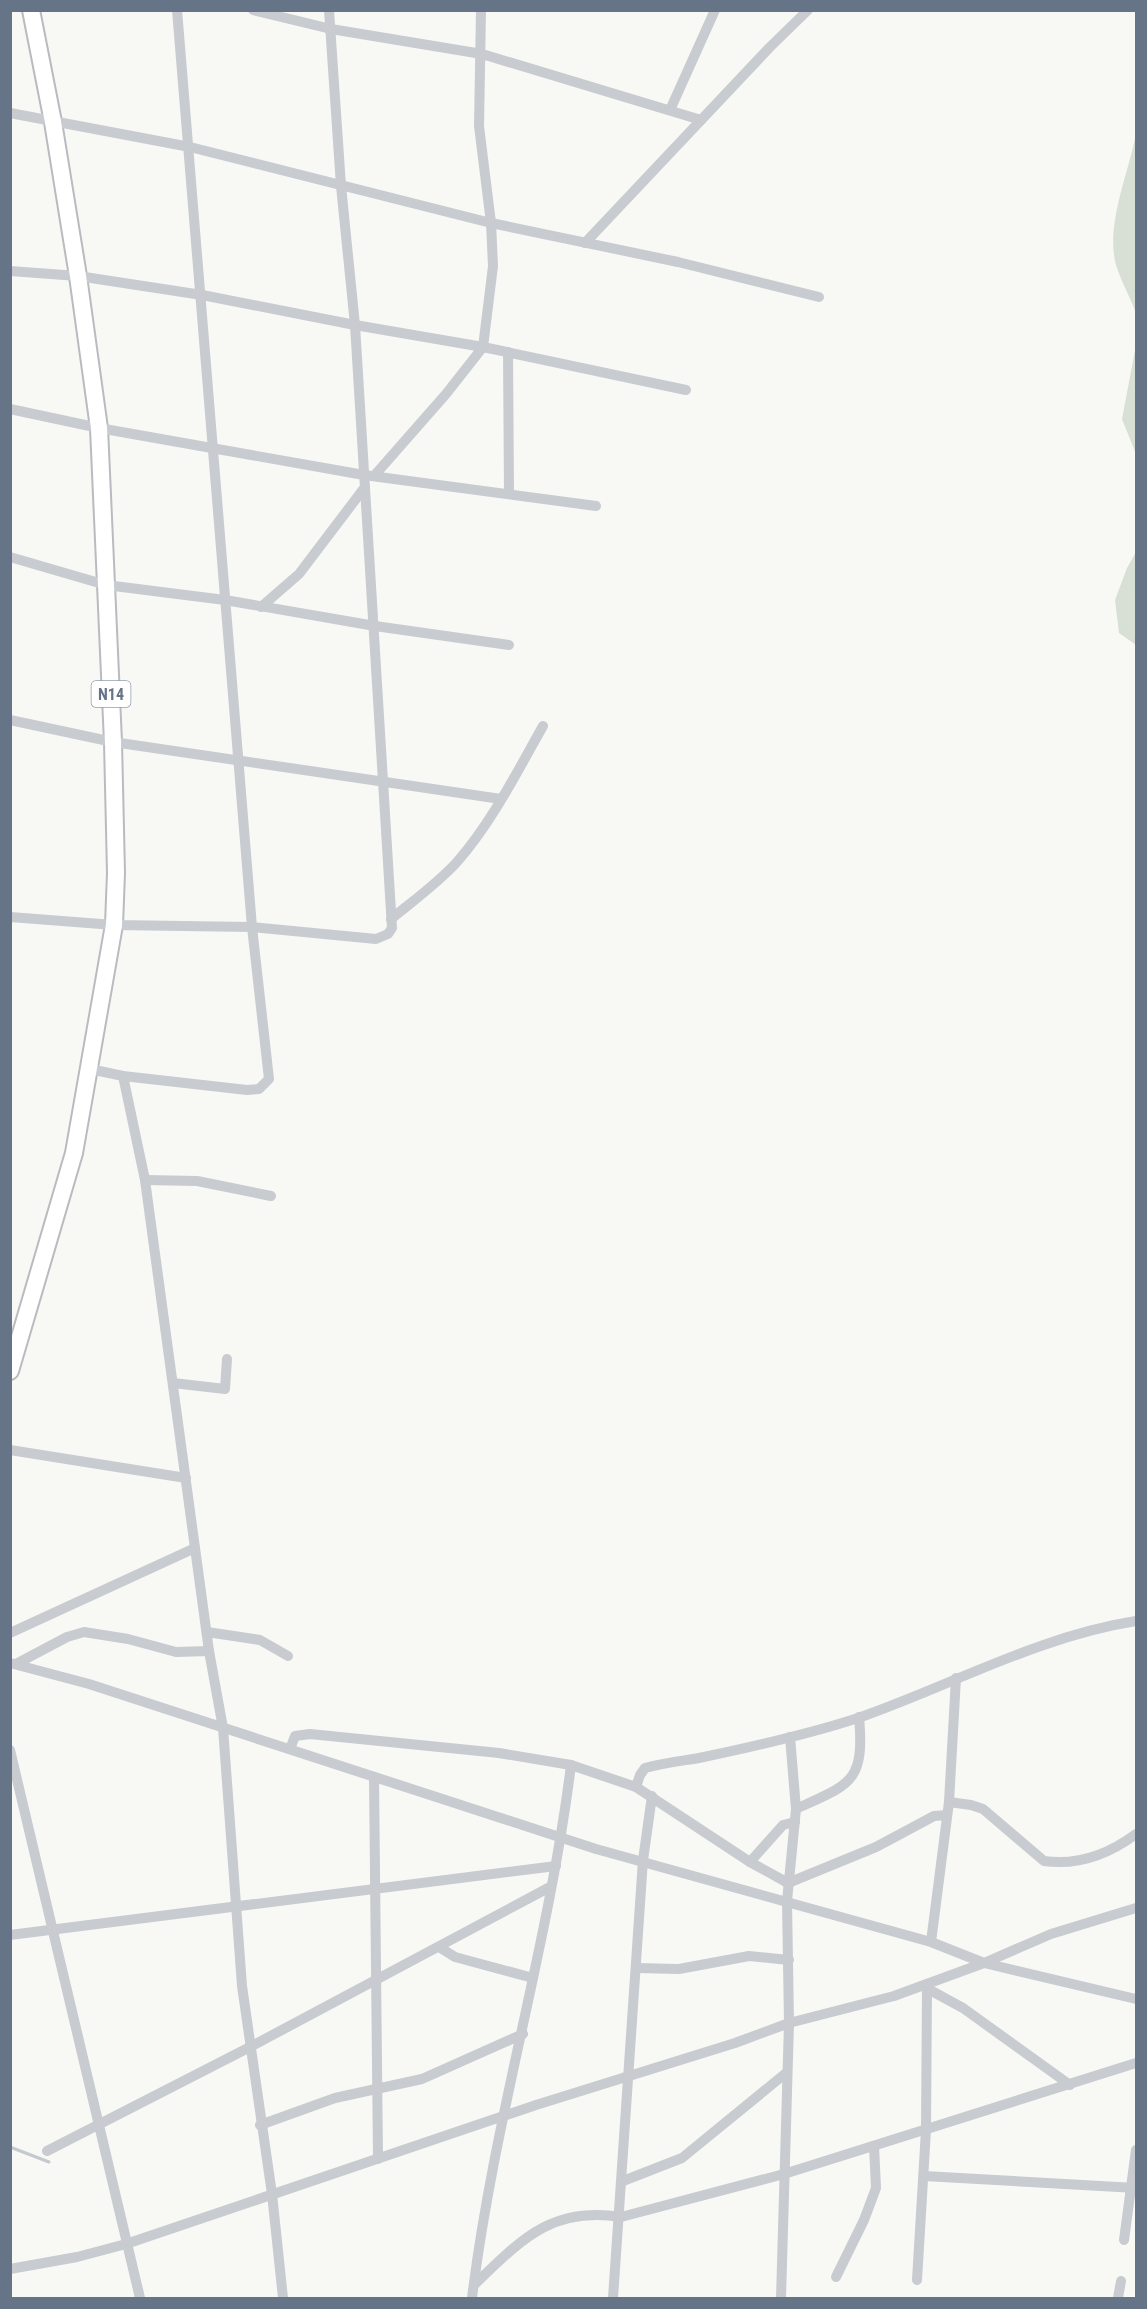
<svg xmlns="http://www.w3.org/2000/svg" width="1147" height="2309" font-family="'Roboto Condensed',sans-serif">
<rect width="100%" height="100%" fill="#f8f8f5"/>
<g fill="#d8e0d6">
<path d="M1136,133v180c-6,-16 -15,-32 -20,-48 -11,-40 13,-92 20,-132z"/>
<path d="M1136,345v109l-14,-35z"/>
<path d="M1136,552v93l-17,-12 -4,-33 12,-32z"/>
</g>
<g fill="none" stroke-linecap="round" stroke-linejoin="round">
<path stroke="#c2cad0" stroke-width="3" d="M10,2147l39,15"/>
<defs>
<path id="trunk" d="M10,1371l64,-218 40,-228 2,-52 -3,-131 -14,-314 -21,-152 -25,-154 -22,-112"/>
</defs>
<use href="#trunk" stroke="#b8bbbf" stroke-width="20"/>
<g stroke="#c8cbcf" stroke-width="10">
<path d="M253,10l78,19 151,25 219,66"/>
<path d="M670,110l45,-100"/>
<path d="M10,113l180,34 301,76 187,39 141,35"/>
<path d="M585,243l185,-196 38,-37"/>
<path d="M10,271l68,5 124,19 153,30 128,22 203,43"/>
<path d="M508,352l1,142"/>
<path d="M10,409l89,19 265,47 232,31"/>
<path d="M374,476l72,-82 37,-47 10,-81 -2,-43 -12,-97 2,-116"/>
<path d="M10,557l96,28 119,15 150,26 134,19"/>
<path d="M261,607l38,-33 66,-87"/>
<path d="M10,720l103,22 388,57"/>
<path d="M10,917l104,8 138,2 124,12 12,-5 4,-6 -37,-603 -14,-139 -12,-176"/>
<path d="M391,919c22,-18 47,-36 66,-57 35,-40 60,-90 86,-136"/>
<path d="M90,1069l33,7 124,14 12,-1 10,-10 -17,-152 -75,-917"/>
<path d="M123,1076l22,104 64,471 14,77 19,258 30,208 11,104"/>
<path d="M145,1180l52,1 74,15"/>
<path d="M173,1383l52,6 2,-30"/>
<path d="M10,1450l176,28"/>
<path d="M207,1632l53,8 28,16"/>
<path d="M10,1633l185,-85"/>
<path d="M10,1663l79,21 507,165 335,93 53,21 152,36"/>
<path d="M16,1664l51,-27 17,-5 44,7 48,13 33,-1"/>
<path d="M290,1749l5,-13 15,-2 189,19 72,12 65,22 114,75 38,21 88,-36 58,-31 13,-1"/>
<path d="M10,1750l130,548"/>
<path d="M374,1777l4,382"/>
<path d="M636,1787l4,-12 5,-7c18,-5 36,-7 54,-10 53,-11 107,-23 159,-40 92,-32 181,-82 278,-97"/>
<path d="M949,1802l22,3 12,4 61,52c35,5 65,-7 92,-27"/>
<path d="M796,1809c54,-25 69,-26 63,-92"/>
<path d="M750,1862l33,-37 12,-3"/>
<path d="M10,1935l546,-69"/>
<path d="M931,1942l18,-140 7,-124"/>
<path d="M439,1947l16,10 78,21"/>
<path d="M636,1968l43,1 70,-13 40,4"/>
<path d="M928,1989l35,19 107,77"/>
<path d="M260,2125l75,-27 87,-19 101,-45"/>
<path d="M47,2151l203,-104 300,-160"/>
<path d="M924,2176l212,12"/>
<path d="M623,2181l59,-23 104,-85"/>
<path d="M1124,2240l12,-90"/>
<path d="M10,2269l67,-12 49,-13 410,-139 199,-62 54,-20 105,-27 90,-33 67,-29 85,-26"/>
<path d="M836,2277l28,-57 12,-32 -2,-42"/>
<path d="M917,2280l9,-150 1,-146"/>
<path d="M474,2285c47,-45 77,-79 147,-68l163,-43 352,-111"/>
<path d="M472,2298c22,-179 77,-354 99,-533"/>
<path d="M613,2298l30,-438 9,-64"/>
<path d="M781,2298l8,-275 -2,-122 9,-92 -6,-72"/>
<path d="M1118,2298l3,-17"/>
</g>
<use href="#trunk" stroke="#fff" stroke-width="16"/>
</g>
<g text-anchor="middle" stroke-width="6" stroke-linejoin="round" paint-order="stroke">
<rect fill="#fff" stroke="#949eab" stroke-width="1.5" x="91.5" y="681" width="39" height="26" rx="4.5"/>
<g font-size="16" font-weight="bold" fill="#667487">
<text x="111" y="700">N14</text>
</g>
</g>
<rect width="1147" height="2309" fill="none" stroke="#667487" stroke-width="24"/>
</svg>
